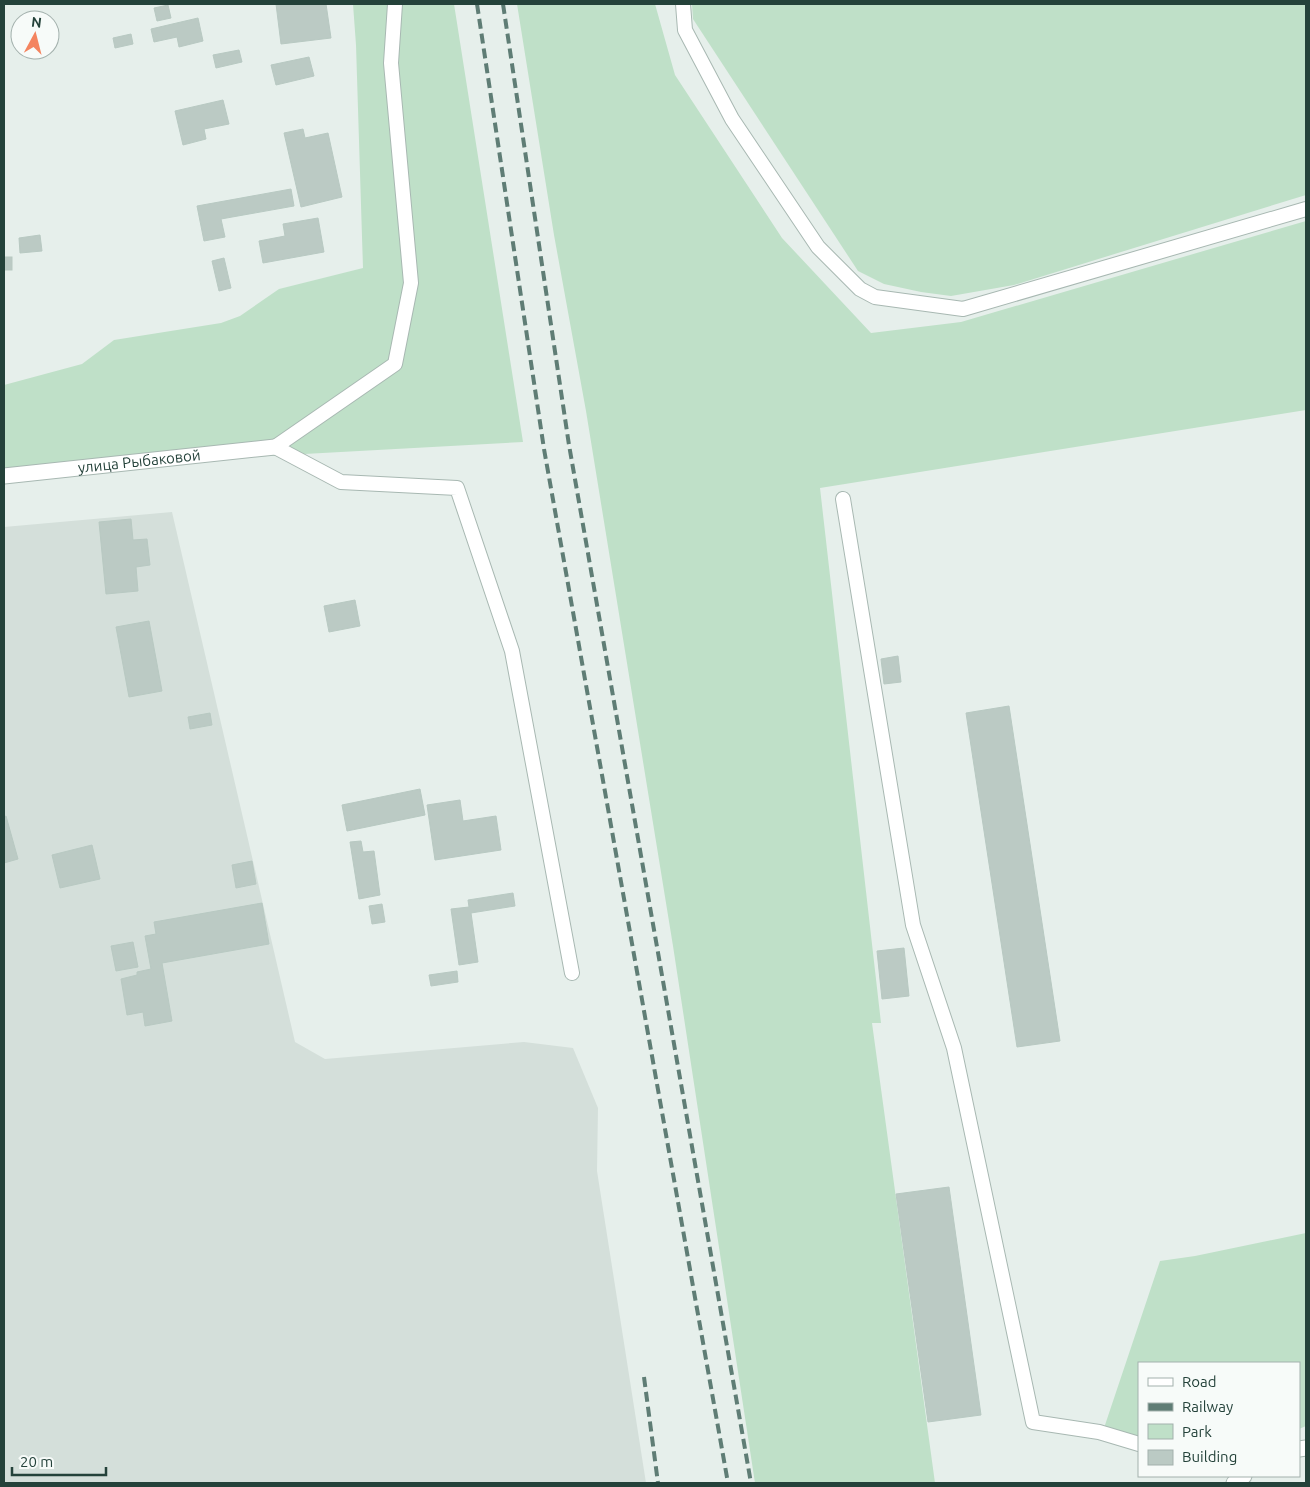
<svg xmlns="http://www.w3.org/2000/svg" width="1310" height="1487" font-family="Ubuntu,sans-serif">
<rect width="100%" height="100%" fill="#e6efeb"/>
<path fill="#d4dfda" d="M172,512l123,530 30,17 199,-17 49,6 25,60 -1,63 49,312h-642v-956z"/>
<g fill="#bfe0c8">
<path d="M353,4h101l69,438 -291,16 -228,21v-94l78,-21 32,-24 107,-17 19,-7 39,-27 84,-21 -7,-223z"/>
<path d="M517,4h138l20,71 107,163 89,95 90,-11 345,-101v189l-486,78 61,535h-9l63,460h-180l-82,-537 -87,-535 -32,-176z"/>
<path d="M692,4h614v191l-292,90 -63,11 -30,-4 -37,-8 -26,-13 -165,-252z"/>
<path d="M1306,1233v193l-7,3v-66h-160v79l-36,-11 57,-170 35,-5z"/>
</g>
<g fill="#bbcac4" stroke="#b8c9c2">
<path d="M276,4h50l5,34 -50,6z"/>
<path d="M168,5l3,13 -14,3 -3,-13z"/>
<path d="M198,18l5,23 -24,6 -2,-10 -23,5 -3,-13z"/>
<path d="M131,34l2,10 -18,4 -2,-10z"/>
<path d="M239,50l3,12 -26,6 -3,-13z"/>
<path d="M309,57l5,19 -38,9 -5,-20z"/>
<path d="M223,100l6,24 -25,5 2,10 -23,6 -8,-34z"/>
<path d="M303,129l2,9 23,-5 14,64 -41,10 -17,-74z"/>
<path d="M291,189l3,17 -73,13 4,18 -21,4 -7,-35z"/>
<path d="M318,218l6,34 -61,11 -4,-22 26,-5 -2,-12z"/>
<path d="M40,235l2,16 -22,2 -1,-15z"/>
<rect x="4" y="257" width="8" height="13"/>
<path d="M224,258l7,30 -12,3 -7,-30z"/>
<path d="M131,519l2,21 14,-1 3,26 -14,2 2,24 -32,3 -7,-72z"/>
<path d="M355,600l5,26 -31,6 -5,-26z"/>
<path d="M149,621l13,70 -33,6 -13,-70z"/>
<path d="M898,656l3,26 -17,2 -3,-25z"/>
<path d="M1009,706l51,335 -43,6 -51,-334z"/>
<path d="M210,713l2,12 -22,4 -2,-12z"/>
<path d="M420,789l5,26 -78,16 -5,-26z"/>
<path d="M460,800l3,21 33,-5 5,34 -66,10 -8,-55z"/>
<path d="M6,816l12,43 -14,4v-46z"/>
<path d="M361,841l2,11 11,-1 6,44 -21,4 -9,-57z"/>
<path d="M92,845l8,34 -40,9 -8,-33z"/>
<path d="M252,861l4,23 -20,4 -4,-23z"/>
<path d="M513,893l2,13 -44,7 7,49 -19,3 -8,-56 18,-2 -1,-7z"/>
<path d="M262,903l7,41 -107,19 10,58 -27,5 -2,-14 -16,3 -6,-36 16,-4v-3l14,-3 -6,-33 11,-2 -2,-12z"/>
<path d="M382,904l3,18 -13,2 -3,-18z"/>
<path d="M133,942l5,25 -22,4 -5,-25z"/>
<path d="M904,948l5,48 -27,3 -5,-48z"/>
<path d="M457,971l1,11 -27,4 -2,-11z"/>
<path d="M949,1187l32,228 -53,7 -32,-228z"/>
</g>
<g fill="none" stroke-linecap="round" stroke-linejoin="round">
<defs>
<g id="lane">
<path d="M395,4l-4,59 20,220 -16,81 -120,83 66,35 116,6 55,163 60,322"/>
<path d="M683,4l2,26 47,89 86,128 42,42 15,8 88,12 343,-100"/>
<path d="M843,499l70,426 41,123 79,374 66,10 40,12"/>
</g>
<g id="street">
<path id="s1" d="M4,476l271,-29"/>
<path d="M1299,1449l7,-1"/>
<path d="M1234,1483l10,-7"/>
</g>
</defs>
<use href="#lane" stroke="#a8b8b2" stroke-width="16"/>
<use href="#street" stroke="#a8b8b2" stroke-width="17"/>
<use href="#lane" stroke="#fff" stroke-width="14"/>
<use href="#street" stroke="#fff" stroke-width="15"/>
<g stroke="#5f7d75" stroke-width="4" stroke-dasharray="10 5" stroke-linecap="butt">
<path d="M477,4l67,445 184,1034"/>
<path d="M503,4l66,441 182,1038"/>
<path d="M644,1377l14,106"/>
</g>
</g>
<g text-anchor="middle" stroke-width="5" stroke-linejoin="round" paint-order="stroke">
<g font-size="15" fill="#24423a" stroke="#f7fbf9">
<text dy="5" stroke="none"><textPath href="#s1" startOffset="136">улица Рыбаковой</textPath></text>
</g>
</g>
<rect width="1310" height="1487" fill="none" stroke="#24423a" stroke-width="10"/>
<rect x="1138" y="1362" width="162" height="115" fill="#f7fbf9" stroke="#a3b1ad"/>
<rect x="1148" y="1378" width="25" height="8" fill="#ffffff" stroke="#a3b1ad"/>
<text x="1182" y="1387" font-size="15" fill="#24423a">Road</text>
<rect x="1148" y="1403" width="25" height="8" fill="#5f7d75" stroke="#a3b1ad"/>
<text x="1182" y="1412" font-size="15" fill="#24423a">Railway</text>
<rect x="1148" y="1424" width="25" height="15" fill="#bfe0c8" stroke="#a3b1ad"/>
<text x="1182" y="1437" font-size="15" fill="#24423a">Park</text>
<rect x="1148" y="1450" width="25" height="15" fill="#bbcac4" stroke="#a3b1ad"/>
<text x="1182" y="1462" font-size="15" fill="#24423a">Building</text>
<g transform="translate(35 35) rotate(7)"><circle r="24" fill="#f7fbf9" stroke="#a3b1ad"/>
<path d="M0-4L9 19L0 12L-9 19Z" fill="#f4845f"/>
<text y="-8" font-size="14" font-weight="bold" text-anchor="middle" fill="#24423a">N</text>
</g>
<path d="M12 1467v8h94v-8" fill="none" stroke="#24423a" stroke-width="2.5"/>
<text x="20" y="1467" font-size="15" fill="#24423a" stroke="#f7fbf9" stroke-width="4" paint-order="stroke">20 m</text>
</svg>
